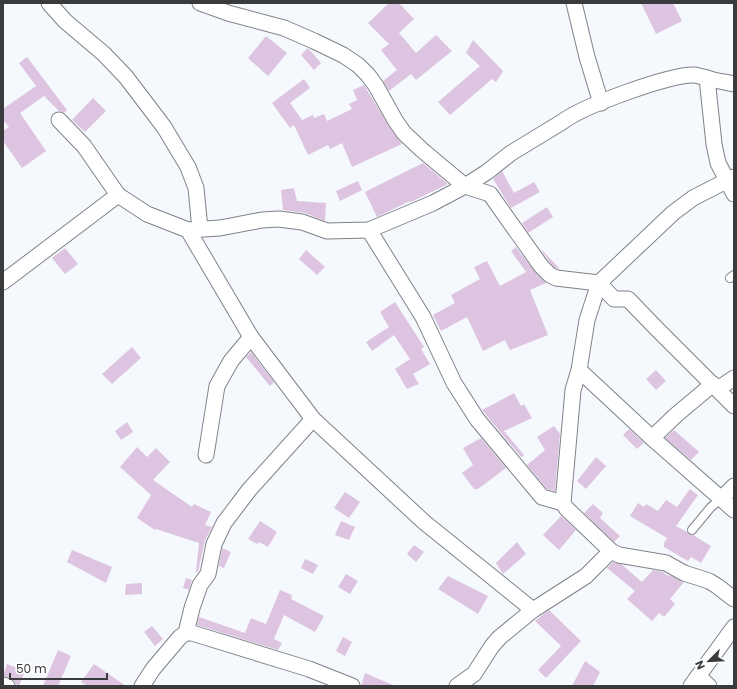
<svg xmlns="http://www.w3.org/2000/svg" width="737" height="689" font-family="Poppins,sans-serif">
<rect width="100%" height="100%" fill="#f5f9fe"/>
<g fill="#ddc4e0">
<path d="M389,3h10l15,16 -15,14 17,20 20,-18 16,16 -36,29 -5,-6 -22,17 -6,-10 14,-11 -16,-20 8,-6 -21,-21z"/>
<path d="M641,3h32l9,18 -26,13z"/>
<path d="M266,36l21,17 -19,23 -20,-18z"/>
<path d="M473,40l30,31 -7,11 -4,-3 -42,36 -12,-13 42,-36 -14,-13z"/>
<path d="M308,48l13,15 -7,7 -13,-15z"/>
<path d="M27,57l40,53 -3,3 -5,-2 -15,-15 -24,17 26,38 -24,17 -19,-27v-10l6,-4 -6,-7v-11l33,-23 -17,-23z"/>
<path d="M304,79l6,9 -20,15 12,17 11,-5 1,3 10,-4 3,7 25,-12 -3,-5 8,-4 -4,-10 11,-5 24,40 14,19 -50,23 -10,-24 -12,6 -2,-4 -20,10 -14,-30 -4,3 -18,-25z"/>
<path d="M93,98l13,13 -21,21 -13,-12z"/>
<path d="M423,163l25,21 -37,18 -1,-1 -33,16 -12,-25z"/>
<path d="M502,171l12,22 20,-11 6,10 -29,16 -18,-29z"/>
<path d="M358,181l4,9 -22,11 -4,-10z"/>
<path d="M294,188l3,13 29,2 -1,18 -20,-8 -22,-3 -2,-20z"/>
<path d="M547,207l6,10 -25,16 -6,-10z"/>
<path d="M516,247l18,24 12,12 -16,7 18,45 -38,15 -5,-10 -22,11 -16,-34 -26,14 -8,-16 22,-12 -4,-8 29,-16 -6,-12 13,-6 13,25 26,-14 -15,-21z"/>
<path d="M65,248l13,16 -13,10 -13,-16z"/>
<path d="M306,250l19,17 -8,8 -18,-16z"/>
<path d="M541,250h1l18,19 -5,-1 -7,-8z"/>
<path d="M395,302l29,45 -3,2 9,15 -17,10 6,10 -12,5 -12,-20 15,-10 -16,-24 -22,16 -6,-9 23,-15 -9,-15z"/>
<path d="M132,347l9,11 -29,26 -10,-10z"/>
<path d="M251,352l23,30 -4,4 -24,-29z"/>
<path d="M656,370l10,11 -10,9 -10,-11z"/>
<path d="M514,393l7,13 3,-2 8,14 -28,13 20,24 -3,2 -39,-47z"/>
<path d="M127,422l6,10 -12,8 -6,-9z"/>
<path d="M554,426l6,8 -5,57 -8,-2 -20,-24 18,-15 -8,-13z"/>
<path d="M629,429l15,14 -7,6 -14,-14z"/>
<path d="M674,430l25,22 -8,8 -26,-22z"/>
<path d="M481,438l25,30 -28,21h-4l-12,-16 11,-8 -10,-17z"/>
<path d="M137,447l10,10 9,-9 14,14 -17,18 39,27 2,-3 17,8 -6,13 7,2 -7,13 -7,32h-2l3,-29 -43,-14 -1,1 -18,-12 14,-23 -31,-28z"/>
<path d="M596,457l10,9 -20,23 -9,-8z"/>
<path d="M690,489l8,6 -22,31 11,6 2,2 4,1 18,11 -10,17 -10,-6 -3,4 -24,-14v-4l3,-5 -37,-22 8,-13 6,4 2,-3 12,7 8,-11 11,7z"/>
<path d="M345,492l15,10 -11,16 -15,-10z"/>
<path d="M593,504l10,9 -3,5 20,18 -6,6 -30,-29z"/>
<path d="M561,516l15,14 -17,20 -16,-15z"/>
<path d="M260,521l17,11 -9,15 -9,-5 -2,2 -9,-5z"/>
<path d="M341,521l14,6 -6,13 -14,-5z"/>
<path d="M517,542l9,12 -23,20 -7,-11z"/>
<path d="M414,545l10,7 -8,10 -9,-8z"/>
<path d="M222,548l9,4 -7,16 -5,-2z"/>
<path d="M72,550l40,17 -6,16 -39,-21z"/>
<path d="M305,559l13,6 -5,9 -12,-6z"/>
<path d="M613,562l8,2 21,18 11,-12 10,2 5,4 1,-1 15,7 -14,17 5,5 -11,13 -5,-4 -7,8 -25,-22 8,-8 -28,-23z"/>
<path d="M346,574l12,7 -8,13 -12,-7z"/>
<path d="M448,576l40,20 -10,18 -40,-25z"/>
<path d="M186,578l6,2 -3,10 -6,-2z"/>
<path d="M142,583v11l-17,1 1,-11z"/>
<path d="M280,590l12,5 -1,4 33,17 -9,16 -31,-17 -10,24 8,4 -4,7 -81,-25 2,-8 46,16 6,-15 15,6z"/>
<path d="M549,610l32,31 -35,37 -8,-8 23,-24 -26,-25z"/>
<path d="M152,626l11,13 -8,7 -11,-14z"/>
<path d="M343,637l9,5 -7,14 -9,-5z"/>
<path d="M58,650l13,6 -13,30h-15z"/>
<path d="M585,661l15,11 -7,14h-21z"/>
<path d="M7,664l18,7 -6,15 -3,-2 -3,-5 -10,-3z"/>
<path d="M94,664l32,22h-38l-7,-4z"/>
<path d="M365,673l30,13h-34z"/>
</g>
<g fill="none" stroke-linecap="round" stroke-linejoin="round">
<defs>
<g id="lane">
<path d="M730,278l4,-3"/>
<path d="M692,530l19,-23 10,-8"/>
</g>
<g id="street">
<path d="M49,3l16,18 39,33 22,23 38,50 24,40 8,21 4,41"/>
<path d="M200,3l28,10 56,15 30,13 29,14 15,10 10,10 8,11 19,34 9,13 18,17 43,36 25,8 51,72 9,9 6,3 43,5 15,16h14l27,28 79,79"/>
<path d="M574,3l13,54 14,46"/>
<path d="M707,78l7,66 4,19 16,31"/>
<path d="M59,120l25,26 34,49 29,19 41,16 32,-2 42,-8 17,-1 23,3 25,9 42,-1 64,-27 32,-17 22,-14 24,-19 51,-31c21,-16 108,-48 133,-47 4,1 8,2 12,3 9,3 18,4 27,6"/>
<path d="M734,177l-41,21 -20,15 -74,70 -12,37 -8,50 -6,20 -10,113 3,5 45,43 8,4 47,8 18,10 25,8 8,5 17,13"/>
<path d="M188,230l63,107 62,82 111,103 109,88"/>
<path d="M369,230l54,87 31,66 23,36 65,78 21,6"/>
<path d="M3,282l115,-87"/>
<path d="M579,370l73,68 82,72"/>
<path d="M718,389l16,-11"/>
<path d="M652,438l24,-23 37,-31"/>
<path d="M206,455l11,-69 14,-25 20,-24"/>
<path d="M721,499l13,-13"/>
<path d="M186,633l6,-25 8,-23 8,-11 6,-30 10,-21 25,-33 64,-71"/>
<path d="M698,676l11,10"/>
<path d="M3,685l4,1"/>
<path d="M142,686l11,-17 27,-32 6,-4h6l117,36 43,17"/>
<path d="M457,686l17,-12 18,-28 8,-9 33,-27 53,-34 25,-25"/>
<path d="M691,686l43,-59"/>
</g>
</defs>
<use href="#lane" stroke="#7f8288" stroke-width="10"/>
<use href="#street" stroke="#7f8288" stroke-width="17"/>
<use href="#lane" stroke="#fff" stroke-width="8"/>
<use href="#street" stroke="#fff" stroke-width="15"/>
</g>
<rect width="737" height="689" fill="none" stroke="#393b3d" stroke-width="8"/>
<g transform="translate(709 661) rotate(246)" stroke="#ffffff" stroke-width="3" paint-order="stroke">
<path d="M0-3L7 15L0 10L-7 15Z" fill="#393b3d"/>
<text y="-6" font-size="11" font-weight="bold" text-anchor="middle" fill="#393b3d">N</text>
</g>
<path d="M10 673v6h97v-6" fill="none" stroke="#393b3d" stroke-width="2"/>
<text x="16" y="673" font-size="12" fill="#393b3d" stroke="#ffffff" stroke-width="3" paint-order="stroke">50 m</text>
</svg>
